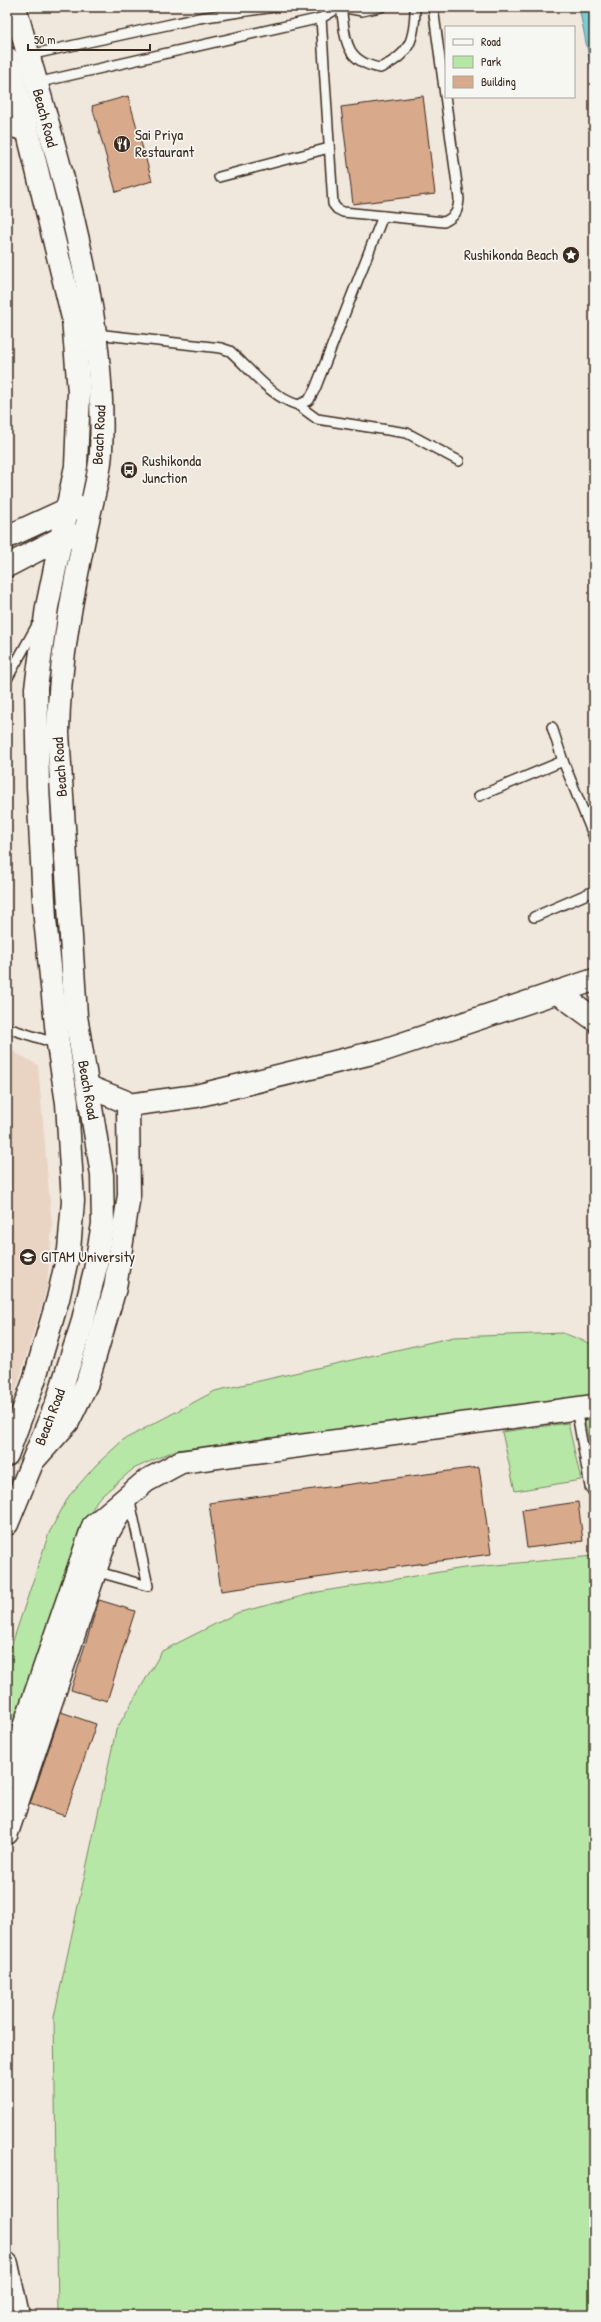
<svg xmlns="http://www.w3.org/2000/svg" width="601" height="2322" font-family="'Patrick Hand',sans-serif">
<rect width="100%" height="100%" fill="#f0e7dd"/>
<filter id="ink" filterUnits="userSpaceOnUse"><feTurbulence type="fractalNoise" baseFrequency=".025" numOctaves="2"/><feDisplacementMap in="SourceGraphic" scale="8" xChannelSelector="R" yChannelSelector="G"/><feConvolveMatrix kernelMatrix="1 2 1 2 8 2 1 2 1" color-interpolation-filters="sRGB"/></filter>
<g filter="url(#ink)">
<path fill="#e9d4c4" d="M7,1048l31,17 14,161 -5,62 -40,131z"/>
<g fill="#b7e7a7" stroke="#798862">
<path d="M563,1333l31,12v52l-418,53 -43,19 -36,31 -23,46 -67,203v-90l42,-126 20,-37 27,-31 27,-25 92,-49 239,-54z"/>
<path d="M594,1417v48l-9,-43v-4z"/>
<path d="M568,1423l13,57 -66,11 -13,-59z"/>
<path d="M594,1556v759h-536l-4,-298 62,-287 46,-79 75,-38 81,-21 146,-24z"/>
</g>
<path fill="#7cccd5" stroke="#628b8c" d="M579,7h15v76z"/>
<g fill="#d9a98b" stroke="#3b2a1e">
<path d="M128,96l24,85 -36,11 -24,-86z"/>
<path d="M423,96l12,98 -82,10 -12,-97z"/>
<path d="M479,1467l12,87 -270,37 -12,-88z"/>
<path d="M578,1502l5,39 -56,7 -5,-38z"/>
<path d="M99,1600l36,11 -28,90 -36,-11z"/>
<path d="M61,1712l35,12 -31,92 -35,-12z"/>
</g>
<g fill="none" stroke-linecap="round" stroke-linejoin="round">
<defs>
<g id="lane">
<path d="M341,7c5,31 2,54 39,61 30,-13 35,-29 35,-61"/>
<path d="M341,7l21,4 19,-4"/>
<path d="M321,18l12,186 4,5 6,3 101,10c12,-6 14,-11 15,-23l-26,-192"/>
<path d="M29,55l170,-37 76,-11"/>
<path d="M36,83l285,-65 19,-11"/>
<path d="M219,177l110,-29"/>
<path d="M96,334l125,14 9,3c21,19 41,46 68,54l11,-5 6,-11 68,-173"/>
<path d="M298,405l19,14 90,14 52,28"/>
<path d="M7,679l30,-54"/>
<path d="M552,727l11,34 31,76"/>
<path d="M479,796l84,-35"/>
<path d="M534,917l60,-26"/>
<path d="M7,1028l51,16"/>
<path d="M576,1408l14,79 4,6"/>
<path d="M95,1571l53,15 -18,-85"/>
</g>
<path id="street" d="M7,126l21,7"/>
<g id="secondary">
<path d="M7,537l61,-28 22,-2"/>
<path d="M7,566l54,-28 24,-4"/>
<path d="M557,992l37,27"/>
<path d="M128,1105l68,-9 188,-46 210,-70"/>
<path d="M34,1460l34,-38 19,-39 28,-95 14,-93 -1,-90 -4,-4 -35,-14"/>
<path d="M7,1776l86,-250 53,-45 35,-19 413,-56"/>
<path d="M7,1833l101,-300 15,-26"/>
<path d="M7,2264l11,51"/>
</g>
<g id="primary">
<path d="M7,58l21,75 45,185 6,74 -3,74 -29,141 -11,81 2,98 7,133 13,125 9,59 6,98 -4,49 -11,49 -24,82 -27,74"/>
<path d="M7,1524l50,-122 25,-78 13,-54 8,-46 -1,-49 -26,-159 -18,-283c1,-68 13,-132 27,-199 5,-27 15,-56 16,-83 7,-147 -48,-304 -86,-444"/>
</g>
</defs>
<use href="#lane" stroke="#3b2a1e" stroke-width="12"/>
<use href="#street" stroke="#3b2a1e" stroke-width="21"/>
<use href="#secondary" stroke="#3b2a1e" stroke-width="25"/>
<use href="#primary" stroke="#3b2a1e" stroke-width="25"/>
<use href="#lane" stroke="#f6f6f2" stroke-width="9"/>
<use href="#street" stroke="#f6f6f2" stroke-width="18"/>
<use href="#secondary" stroke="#f6f6f2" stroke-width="22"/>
<use href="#primary" stroke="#f6f6f2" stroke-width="22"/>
</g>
</g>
<defs>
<symbol id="restaurant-disc" viewBox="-11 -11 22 22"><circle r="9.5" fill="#3b2a1e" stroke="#f6f6f2"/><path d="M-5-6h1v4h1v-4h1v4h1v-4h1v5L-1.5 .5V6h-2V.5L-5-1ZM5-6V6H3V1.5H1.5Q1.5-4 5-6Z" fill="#fff"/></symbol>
<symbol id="sight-disc" viewBox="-11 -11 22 22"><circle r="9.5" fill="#3b2a1e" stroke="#f6f6f2"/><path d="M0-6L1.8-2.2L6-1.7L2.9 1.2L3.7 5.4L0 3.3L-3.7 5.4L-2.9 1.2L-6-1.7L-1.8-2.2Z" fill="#fff"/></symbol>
<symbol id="bus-disc" viewBox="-11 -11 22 22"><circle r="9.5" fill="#3b2a1e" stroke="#f6f6f2"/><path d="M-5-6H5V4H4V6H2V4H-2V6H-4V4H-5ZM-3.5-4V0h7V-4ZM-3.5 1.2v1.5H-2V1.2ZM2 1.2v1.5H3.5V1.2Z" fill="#fff"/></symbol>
<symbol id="university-disc" viewBox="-11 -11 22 22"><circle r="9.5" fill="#3b2a1e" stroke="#f6f6f2"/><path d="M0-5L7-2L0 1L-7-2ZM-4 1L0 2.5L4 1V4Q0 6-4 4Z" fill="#fff"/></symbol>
</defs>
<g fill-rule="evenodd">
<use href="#restaurant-disc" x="112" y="134" width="20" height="20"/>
<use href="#sight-disc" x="561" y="245" width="20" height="20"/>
<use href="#bus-disc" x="119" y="460" width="20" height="20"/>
<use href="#university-disc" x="18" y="1247" width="20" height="20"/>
</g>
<g text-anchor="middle" stroke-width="3.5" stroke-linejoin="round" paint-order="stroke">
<g font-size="15" fill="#3b2a1e" stroke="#f6f6f2">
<text transform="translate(45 118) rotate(75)" y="5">Beach Road</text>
<text transform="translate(99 435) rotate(-87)" y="5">Beach Road</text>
<text transform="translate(60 767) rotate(-94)" y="5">Beach Road</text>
<text transform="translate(88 1090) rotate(80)" y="5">Beach Road</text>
<text transform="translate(50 1417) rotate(-69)" y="5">Beach Road</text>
</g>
<g font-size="15" fill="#3b2a1e" stroke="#f6f6f2" text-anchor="start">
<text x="135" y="140">Sai Priya<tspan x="135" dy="17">Restaurant</tspan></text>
<text x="558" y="260" text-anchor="end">Rushikonda Beach</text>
<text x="142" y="466">Rushikonda<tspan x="142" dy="17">Junction</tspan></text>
<text x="41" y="1262">GITAM University</text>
</g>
</g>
<rect width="601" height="2322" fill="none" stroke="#f6f6f2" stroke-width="24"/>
<rect x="12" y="12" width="577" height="2298" fill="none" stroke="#3b2a1e" stroke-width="1.5" filter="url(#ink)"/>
<rect x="445" y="26" width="130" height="72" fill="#f6f6f2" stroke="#aba49d"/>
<rect x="453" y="39" width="20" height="6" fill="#f6f6f2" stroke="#aba49d"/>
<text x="481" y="46" font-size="12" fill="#3b2a1e">Road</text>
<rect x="453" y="56" width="20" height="12" fill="#b7e7a7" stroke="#aba49d"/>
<text x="481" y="66" font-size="12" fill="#3b2a1e">Park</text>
<rect x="453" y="76" width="20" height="12" fill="#d9a98b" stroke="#aba49d"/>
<text x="481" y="86" font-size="12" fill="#3b2a1e">Building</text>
<path d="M28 44v6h122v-6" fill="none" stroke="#3b2a1e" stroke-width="2"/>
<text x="34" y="44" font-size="12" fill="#3b2a1e" stroke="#f6f6f2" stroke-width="3" paint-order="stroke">50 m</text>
</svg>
